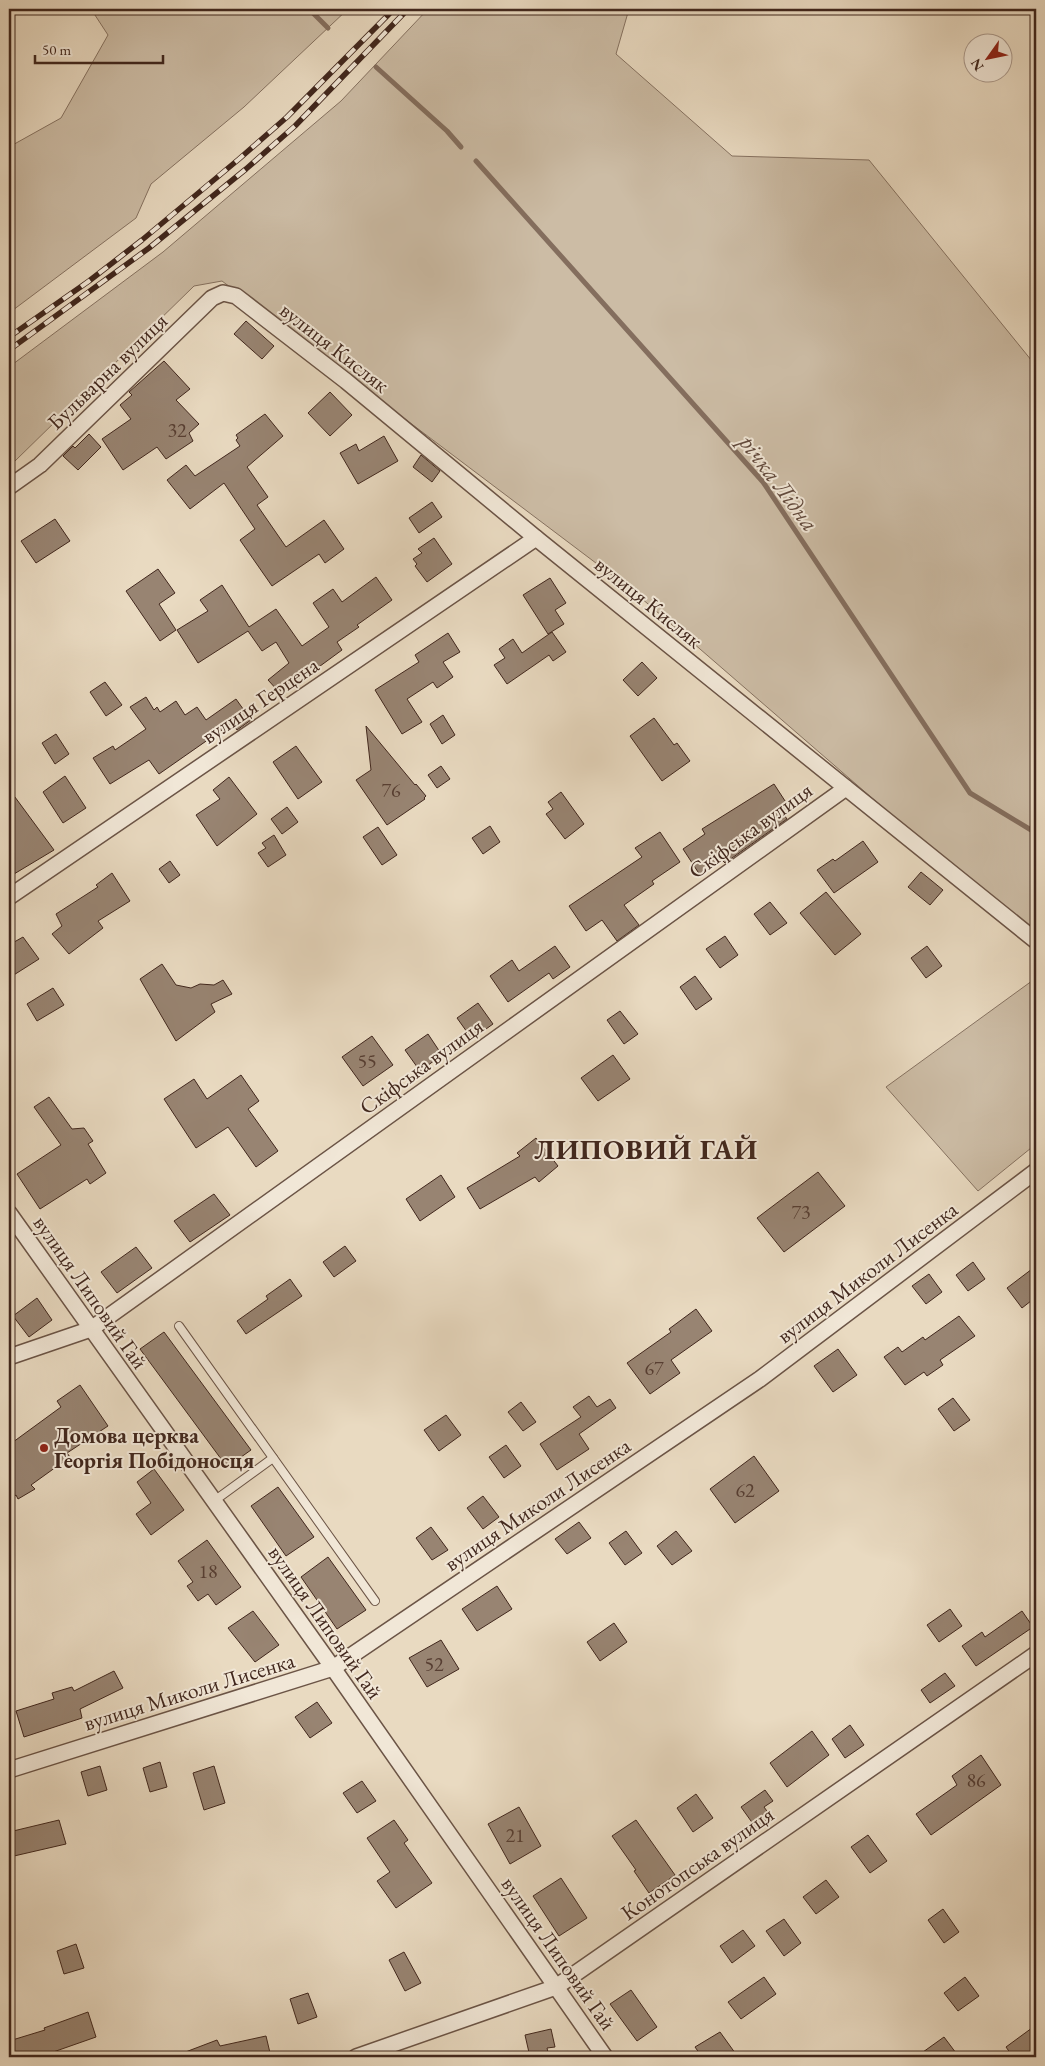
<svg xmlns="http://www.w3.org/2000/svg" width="1045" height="2066" font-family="'EB Garamond',serif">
<rect width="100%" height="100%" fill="#e9dac1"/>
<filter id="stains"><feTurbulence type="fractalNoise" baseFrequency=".004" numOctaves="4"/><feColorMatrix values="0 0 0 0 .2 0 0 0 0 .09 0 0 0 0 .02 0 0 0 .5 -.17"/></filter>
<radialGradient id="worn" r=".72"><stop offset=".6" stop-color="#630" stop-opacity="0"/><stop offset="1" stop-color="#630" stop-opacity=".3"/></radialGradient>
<g fill="#ccbca5" stroke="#867261">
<path d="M91,9h257l-104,98 -93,77 -15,34 -127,95v-166l52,-29 47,-83z"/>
<path d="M428,9h201l-13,45 116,102 137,4 167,206v574l-403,-349 -411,-310 -28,5 -179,175 -6,3v-97l154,-115 178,-151z"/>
<path d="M1036,978v166l-58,47 -92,-104z"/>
</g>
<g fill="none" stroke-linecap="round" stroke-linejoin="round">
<g stroke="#846e5e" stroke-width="5">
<path d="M309,9l19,19"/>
<path d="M376,67l71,64 14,16"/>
<path d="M476,161l287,321 207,311 66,40"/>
</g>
</g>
<g fill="#988472" stroke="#41271d">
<path d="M246,321l28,25 -12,13 -28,-25z"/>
<path d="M164,361l26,28 -14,11 23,24 -10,9 4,8 -27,18 -9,-12 -34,23 -21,-31 29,-20 -11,-14 12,-10 -3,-3z"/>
<path d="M330,392l22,23 -22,21 -22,-23z"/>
<path d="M265,414l18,22 -36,31 21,30 -11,8 29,42 38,-27 20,29 -19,14 -6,-9 -47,32 -32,-46 15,-11 -31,-46 -34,26 -23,-29 19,-15 9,11 45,-30 -4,-6 2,-2 -2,-3z"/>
<path d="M89,434l12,13 -23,23 -15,-14 10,-10 2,2z"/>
<path d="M384,436l14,25 -40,23 -18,-31 16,-9 3,7z"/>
<path d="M421,455l19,16 -8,11 -19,-15z"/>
<path d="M432,502l10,15 -23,16 -10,-15z"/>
<path d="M55,519l15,22 -34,22 -15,-22z"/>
<path d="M434,538l18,26 -25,18 -12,-16 2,-2 -4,-5 9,-6 -4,-4z"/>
<path d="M158,569l17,24 -16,11 17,26 -16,11 -34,-50z"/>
<path d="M376,577l16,23 -35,25 2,2 -22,15 5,8 -41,30 -3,-4 -19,16 -11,-12 21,-17 -13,-21 -14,9 -14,-20 -50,32 -21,-33 31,-19 -8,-11 22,-15 27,42 27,-18 26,37 27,-19 -16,-24 20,-14 9,13z"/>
<path d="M550,578l16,25 -11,7 9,14 -16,10 -25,-39z"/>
<path d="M552,632l14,20 -13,9 -4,-6 -42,29 -13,-19 11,-7 -6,-9 14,-10 9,14z"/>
<path d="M448,633l12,19 -17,10 10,15 -16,11 -4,-6 -26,17 15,23 -20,12 -27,-44 44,-28 -4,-7z"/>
<path d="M642,662l15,16 -19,18 -15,-16z"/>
<path d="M105,682l17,23 -16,11 -16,-24z"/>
<path d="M146,697l8,13 3,-3 3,5 16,-11 9,14 12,-8 9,13 30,-21 15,21 -14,10 -5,-7 -73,51 -10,-14 -39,24 -17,-26 20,-12 2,4 31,-21 -16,-22z"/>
<path d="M443,715l12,20 -13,9 -12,-20z"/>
<path d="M654,718l20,27 3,-2 13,18 -28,20 -32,-45z"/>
<path d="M366,726l49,59 1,-1 10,12 -2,2 1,1 -38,26 -31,-45 15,-10z"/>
<path d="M56,734l13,20 -14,10 -13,-21z"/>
<path d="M296,746l26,36 -24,17 -25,-37z"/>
<path d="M441,766l9,13 -13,9 -9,-13z"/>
<path d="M65,776l21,32 -23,15 -20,-31z"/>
<path d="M229,777l28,37 -40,32 -21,-31 24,-16 -7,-9z"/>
<path d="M774,784l15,23 -7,5 5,7 -62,44 -3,-3 -22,15 -17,-26 22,-15 -3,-5z"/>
<path d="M9,789l45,61 -45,27z"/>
<path d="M561,792l23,32 -19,15 -19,-25 7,-5 -5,-7z"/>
<path d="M287,807l11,15 -16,12 -11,-15z"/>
<path d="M490,826l10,16 -17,12 -11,-16z"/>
<path d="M378,827l19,28 -15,10 -19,-28z"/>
<path d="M660,832l20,30 -28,19 2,3 -30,21 15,20 -22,16 -15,-21 -16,11 -17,-25 73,-49 -7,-9z"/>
<path d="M274,835l12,20 -18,12 -10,-14 8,-5 -4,-5z"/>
<path d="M863,841l15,21 -44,31 -17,-23 16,-11 2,2z"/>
<path d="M170,861l10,14 -11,8 -10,-14z"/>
<path d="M921,872l22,18 -13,15 -22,-18z"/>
<path d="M112,873l18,28 -32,20 5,7 -34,26 -17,-20 10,-8 -6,-12 42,-27 -2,-2z"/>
<path d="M826,892l35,42 -26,21 -35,-42z"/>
<path d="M770,902l17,21 -17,12 -16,-21z"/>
<path d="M725,936l13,19 -18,13 -14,-19z"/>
<path d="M23,937l16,22 -30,19v-33z"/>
<path d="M555,946l15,21 -17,12 -4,-6 -41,29 -18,-26 22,-16 7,11z"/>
<path d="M927,946l15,20 -16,12 -15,-20z"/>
<path d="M162,964l14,21 15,3 9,-4 14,1 9,-5 9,14 -21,10 4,8 -39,29 -36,-62z"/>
<path d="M695,976l17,23 -16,11 -16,-23z"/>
<path d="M53,988l11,17 -27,16 -10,-17z"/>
<path d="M478,1003l15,21 -21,15 -15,-21z"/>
<path d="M620,1011l18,23 -14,10 -17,-24z"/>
<path d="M428,1034l14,21 -22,16 -15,-21z"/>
<path d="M372,1036l21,29 -30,21 -21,-29z"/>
<path d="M613,1055l17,24 -32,22 -17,-23z"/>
<path d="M241,1075l18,26 -11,8 30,42 -22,16 -28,-40 -32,21 -32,-49 30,-20 13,20z"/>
<path d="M49,1097l23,32 12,-1 9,13 -5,3 18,29 -16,11 -3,-5 -47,30 -23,-35 44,-29 -27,-38z"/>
<path d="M536,1138l22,28 -19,16 -4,-5 -55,32 -13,-21 53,-32 -3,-3z"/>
<path d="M818,1172l27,34 -61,46 -27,-34z"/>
<path d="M441,1175l14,22 -35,24 -14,-22z"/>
<path d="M214,1194l16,21 -40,27 -16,-21z"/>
<path d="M345,1246l11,15 -22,16 -11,-15z"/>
<path d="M136,1247l16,21 -35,25 -16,-21z"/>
<path d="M973,1262l12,17 -17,12 -12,-16z"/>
<path d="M1036,1266v31l-14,11 -15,-20z"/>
<path d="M929,1274l13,18 -16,12 -14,-18z"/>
<path d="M290,1279l12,17 -56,38 -9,-13 31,-22 -2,-3z"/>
<path d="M37,1298l15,22 -23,17 -16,-21z"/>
<path d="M696,1309l16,22 -41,29 9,13 -30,21 -23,-31 44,-31 -2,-3z"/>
<path d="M959,1316l16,20 -35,24 3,5 -16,11 -3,-4 -19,13 -21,-28 14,-10 4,5 21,-15 2,3z"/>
<path d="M164,1332l87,118 -24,17 -87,-118z"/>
<path d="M838,1349l19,26 -24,17 -19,-26z"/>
<path d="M80,1385l28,41 -41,27 3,4 -39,28 4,4 -17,10 -2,-4 -7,5v-55l52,-38 -4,-6z"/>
<path d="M589,1396l8,11 13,-8 6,9 -37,26 10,15 -32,21 -17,-26 41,-27 -8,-10z"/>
<path d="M953,1398l17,22 -16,11 -16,-22z"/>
<path d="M521,1402l15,20 -13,9 -15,-19z"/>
<path d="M446,1415l15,20 -22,16 -15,-21z"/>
<path d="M506,1445l15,21 -17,12 -15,-21z"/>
<path d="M754,1456l25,35 -44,32 -25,-34z"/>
<path d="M154,1469l30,41 -33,25 -15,-21 15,-11 -14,-21z"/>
<path d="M278,1487l36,50 -28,19 -35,-50z"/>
<path d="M483,1496l16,21 -16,12 -16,-21z"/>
<path d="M579,1522l12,16 -24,16 -12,-15z"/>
<path d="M431,1527l17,23 -16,10 -16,-22z"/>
<path d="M626,1531l16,22 -17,12 -16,-22z"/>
<path d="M676,1531l16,20 -20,14 -15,-19z"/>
<path d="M207,1540l34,47 -25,18 -8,-11 -10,7 -11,-15 6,-4 -15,-21z"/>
<path d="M328,1557l38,53 -29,19 -36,-52z"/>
<path d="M497,1586l15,23 -35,22 -15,-22z"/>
<path d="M950,1609l12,17 -23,16 -12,-17z"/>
<path d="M253,1611l26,34 -24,17 -27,-34z"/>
<path d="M1022,1611l11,16 -57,39 -14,-20 20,-14 3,5z"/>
<path d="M614,1623l13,19 -27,19 -13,-19z"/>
<path d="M441,1640l18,29 -32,18 -18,-29z"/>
<path d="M114,1671l9,17 -43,21 2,9 -58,19 -8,-26 38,-12 -2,-6 20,-6 2,4z"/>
<path d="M945,1673l10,13 -25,17 -9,-13z"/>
<path d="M317,1702l15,21 -22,15 -15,-21z"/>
<path d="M850,1725l14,20 -19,13 -13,-19z"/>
<path d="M812,1731l17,24 -42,32 -17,-24z"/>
<path d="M981,1755l20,30 -70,50 -15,-21 41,-29 -5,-9z"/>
<path d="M160,1762l7,25 -17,5 -7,-24z"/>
<path d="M100,1766l7,24 -19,6 -7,-24z"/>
<path d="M214,1766l11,37 -21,7 -11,-37z"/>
<path d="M362,1781l14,20 -19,12 -14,-20z"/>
<path d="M765,1790l8,11 -9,6 8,11 -16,10 -15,-21z"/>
<path d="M696,1794l17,24 -20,14 -16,-24z"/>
<path d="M519,1807l22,39 -31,18 -22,-40z"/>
<path d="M59,1820l7,24 -52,12 -5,-24z"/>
<path d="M394,1820l14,20 -4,3 28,40 -36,25 -19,-27 13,-9 -23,-34z"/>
<path d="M636,1820l39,55 -26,18 -15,-22 2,-1 -24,-34z"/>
<path d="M868,1835l19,26 -17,12 -19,-26z"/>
<path d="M561,1878l26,40 -28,18 -26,-40z"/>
<path d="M826,1880l13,17 -23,17 -13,-17z"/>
<path d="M943,1909l16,23 -15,11 -16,-23z"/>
<path d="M784,1919l17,24 -17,13 -18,-25z"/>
<path d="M743,1930l12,16 -23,17 -12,-17z"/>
<path d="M76,1944l8,24 -20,6 -7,-23z"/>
<path d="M404,1952l17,31 -16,8 -16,-31z"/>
<path d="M764,1977l12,17 -35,25 -13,-17z"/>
<path d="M965,1977l14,19 -21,15 -14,-18z"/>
<path d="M631,1990l26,37 -20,14 -27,-37z"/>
<path d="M308,1993l9,24 -19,7 -8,-25z"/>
<path d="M88,2012l8,25 -57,20h-30v-16l36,-11 -1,-2z"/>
<path d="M1036,2025v25l-10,7h-13l-7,-10z"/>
<path d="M551,2029l4,18 -8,1 2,9h-19l-5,-22z"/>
<path d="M720,2032l18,25h-36l-7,-10z"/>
<path d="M266,2036l5,21h-95l-1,-1 42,-16 3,6z"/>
<path d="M944,2037l15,20h-43z"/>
</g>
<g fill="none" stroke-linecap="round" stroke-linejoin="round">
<defs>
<g id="lane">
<path d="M179,1326l196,275"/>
<path d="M214,1501l59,-43"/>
</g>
<g id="street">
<path d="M9,487l31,-22 172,-167 11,-5 13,3 110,85 190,157 500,403"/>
<path d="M9,897l527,-359"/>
<path d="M9,1213l324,455 272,389"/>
<path d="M9,1357l82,-28 755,-541"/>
<path d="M9,1770l324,-102 427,-289 276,-208"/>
<path d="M356,2057l200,-70 480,-333"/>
</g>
</defs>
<use href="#lane" stroke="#6b5446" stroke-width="10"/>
<use href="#street" stroke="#6b5446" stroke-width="18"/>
<use href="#lane" stroke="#f1e7d7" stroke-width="8"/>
<use href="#street" stroke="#f1e7d7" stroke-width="15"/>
<defs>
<g id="rail">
<path d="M9,337l80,-56 53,-41 97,-81 48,-42 107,-108"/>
<path d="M9,350l140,-102 97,-79 49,-43 113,-117"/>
</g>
</defs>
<use href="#rail" stroke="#41271d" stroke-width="5.5"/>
<use href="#rail" stroke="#f1e7d7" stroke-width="4" stroke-dasharray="11" stroke-linecap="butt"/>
</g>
<circle fill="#8f2418" stroke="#f1e7d7" stroke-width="2" cx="44" cy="1448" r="5"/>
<g text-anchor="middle" stroke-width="4" stroke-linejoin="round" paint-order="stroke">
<g font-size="20" fill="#573e32">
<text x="177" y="437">32</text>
<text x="391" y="797">76</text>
<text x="367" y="1068">55</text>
<text x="801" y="1219">73</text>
<text x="654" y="1375">67</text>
<text x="745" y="1497">62</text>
<text x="208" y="1578">18</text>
<text x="434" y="1671">52</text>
<text x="976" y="1787">86</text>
<text x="515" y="1842">21</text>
</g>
<g font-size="22" fill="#41271d" stroke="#f1e7d7">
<text transform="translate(335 347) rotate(38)" y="8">вулиця Кисляк</text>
<text transform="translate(107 371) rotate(-44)" y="8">Бульварна вулиця</text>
<text transform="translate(649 602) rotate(39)" y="8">вулиця Кисляк</text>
<text transform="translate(260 700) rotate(-34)" y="8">вулиця Герцена</text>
<text transform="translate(750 830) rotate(-36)" y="8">Скіфська вулиця</text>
<text transform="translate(421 1066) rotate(-36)" y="8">Скіфська вулиця</text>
<text transform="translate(867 1272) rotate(-37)" y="8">вулиця Миколи Лисенка</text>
<text transform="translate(91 1292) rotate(55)" y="8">вулиця Липовий Гай</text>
<text transform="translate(537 1504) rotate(-34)" y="8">вулиця Миколи Лисенка</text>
<text transform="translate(326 1622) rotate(55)" y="8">вулиця Липовий Гай</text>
<text transform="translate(189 1691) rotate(-17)" y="8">вулиця Миколи Лисенка</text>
<text transform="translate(697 1863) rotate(-35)" y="8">Конотопська вулиця</text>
<text transform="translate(559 1953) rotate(55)" y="8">вулиця Липовий Гай</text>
</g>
<g font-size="22" font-weight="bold" fill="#41271d" stroke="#f1e7d7" text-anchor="start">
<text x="54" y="1443">Домова церква<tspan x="54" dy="25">Георгія Побідоносця</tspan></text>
</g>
<g font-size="24" font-style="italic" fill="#624a3d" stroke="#f1e7d7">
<text transform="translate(779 483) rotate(53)" y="8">річка Лідна</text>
</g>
<g font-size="28" font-weight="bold" letter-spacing="1" fill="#41271d" stroke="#f1e7d7">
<text x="646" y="1159">ЛИПОВИЙ ГАЙ</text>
</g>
</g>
<rect width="1045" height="2066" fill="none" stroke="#e9dac1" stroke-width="30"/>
<rect x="10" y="10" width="1025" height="2046" fill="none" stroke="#41271d" stroke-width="2.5"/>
<rect x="15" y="15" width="1015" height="2036" fill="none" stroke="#41271d"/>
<g transform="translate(988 58) rotate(237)"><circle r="24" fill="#f1e7d7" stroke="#ab9a8d"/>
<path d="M0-4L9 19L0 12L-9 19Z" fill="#8f2418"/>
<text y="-8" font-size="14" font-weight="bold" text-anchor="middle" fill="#41271d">N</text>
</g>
<path d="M35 55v8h128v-8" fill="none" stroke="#41271d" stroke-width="2.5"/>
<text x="42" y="55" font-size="15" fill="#41271d" stroke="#f1e7d7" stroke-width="4" paint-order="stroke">50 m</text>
<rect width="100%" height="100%" filter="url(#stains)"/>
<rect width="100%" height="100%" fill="url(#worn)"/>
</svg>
